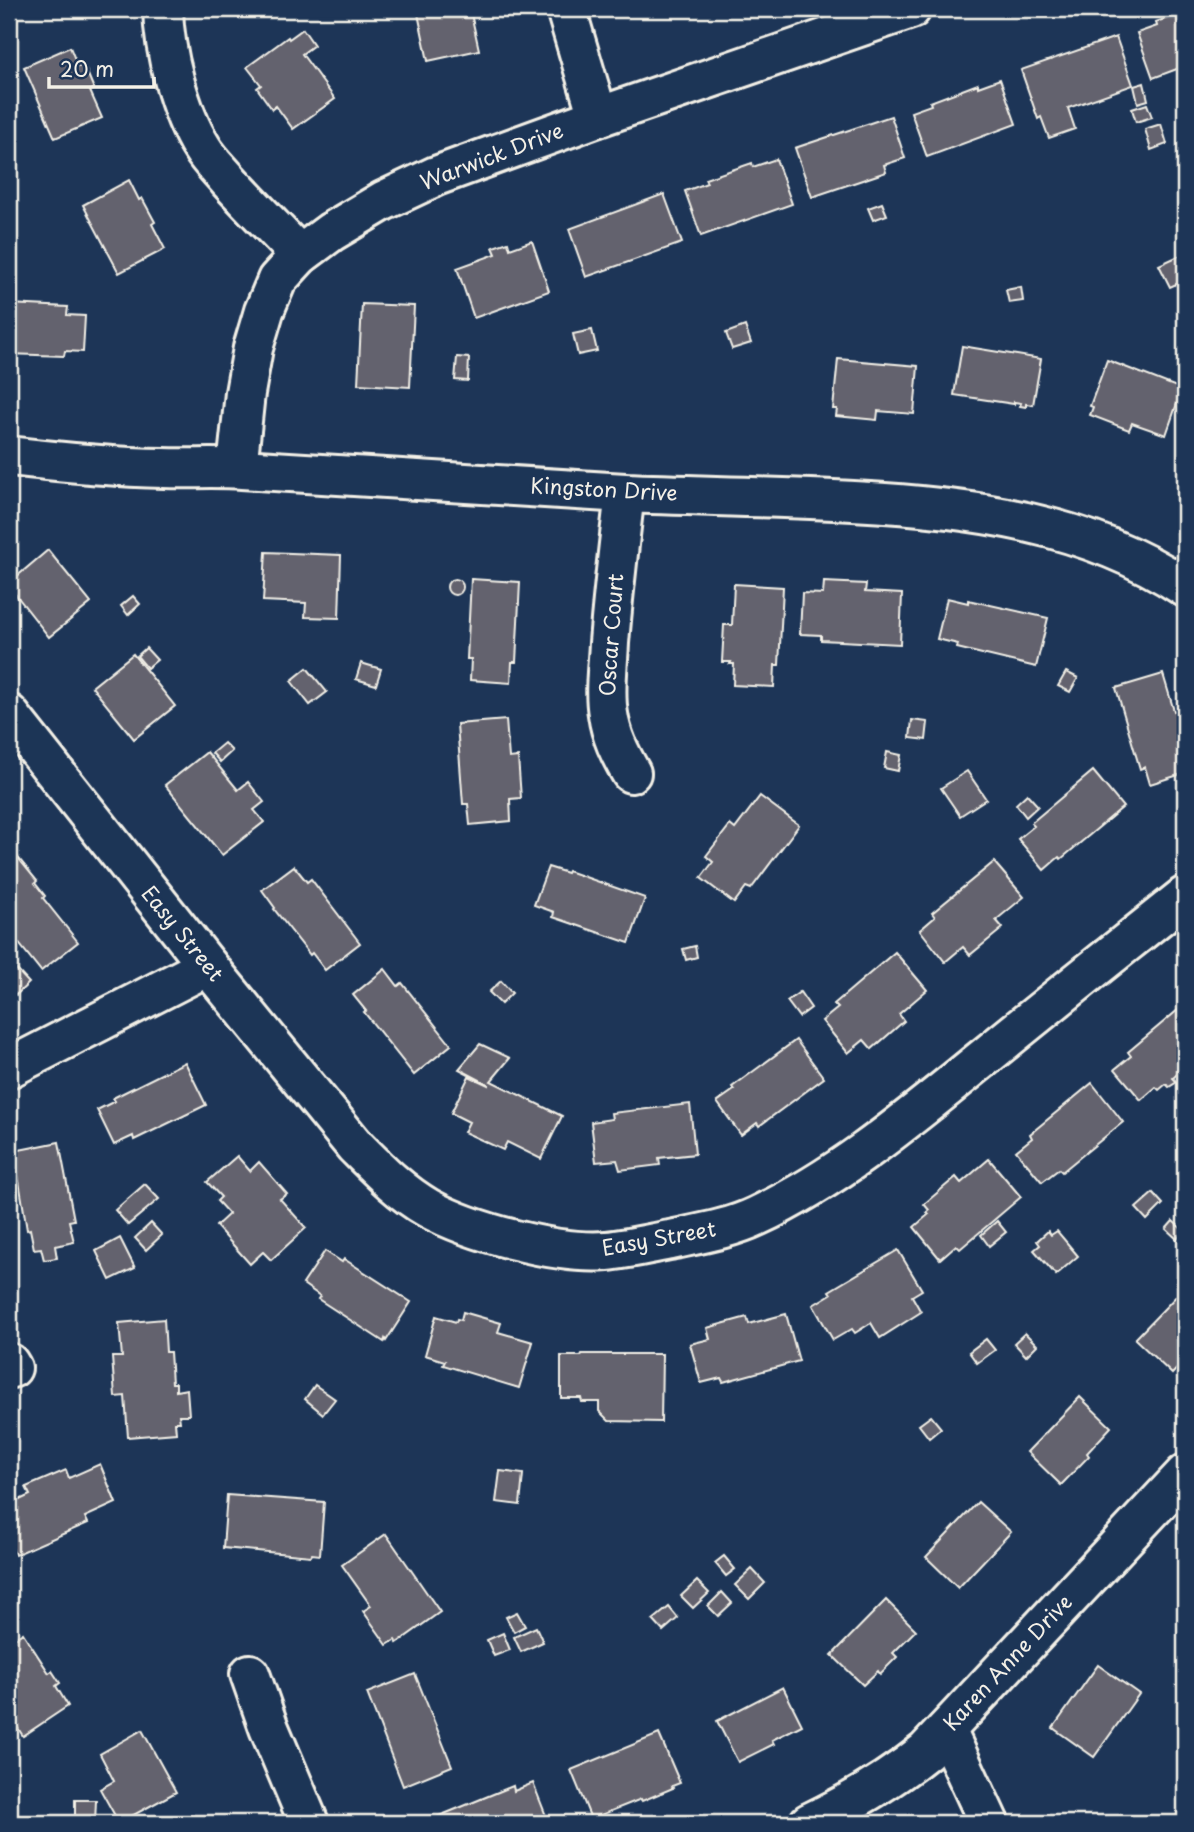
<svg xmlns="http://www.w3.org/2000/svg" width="1194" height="1832" font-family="'Playpen Sans',sans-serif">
<rect width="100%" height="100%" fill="#1d3557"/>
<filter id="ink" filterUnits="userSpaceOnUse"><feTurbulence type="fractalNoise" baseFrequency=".0143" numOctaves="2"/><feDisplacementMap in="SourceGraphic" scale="14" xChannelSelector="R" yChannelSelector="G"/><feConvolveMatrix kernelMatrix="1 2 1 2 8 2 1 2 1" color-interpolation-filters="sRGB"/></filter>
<g filter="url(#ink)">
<g fill="#64626e" stroke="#f4f1e8" stroke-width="2">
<path d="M417,9h53l9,41 -51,11z"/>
<path d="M1185,12v54l-32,12 -16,-45 20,-7 -1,-4z"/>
<path d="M303,29l11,16 -12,9 33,45 -42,30 -17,-23 -4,3 -15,-21 4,-3 -14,-18 41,-30 1,2z"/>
<path d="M1116,37l17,48 -65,23 7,21 -26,9 -8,-21 -3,2 -17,-49z"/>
<path d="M70,47l8,20 6,-2 10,24 -4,2 12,27 -47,20 -31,-71z"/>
<path d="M1000,79l16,45 -89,33 -16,-45 20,-7 -1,-3 48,-18v3z"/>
<path d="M1144,83l4,17 -10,3 -4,-17z"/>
<path d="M1147,104l5,13 -16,5 -4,-13z"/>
<path d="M891,116l14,42 -21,7 2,7 -74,25 -17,-49z"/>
<path d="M1161,124l6,20 -16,6 -6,-21z"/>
<path d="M776,159l16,45 -91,32 -16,-45 22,-8 -2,-4 47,-16 1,4z"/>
<path d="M129,180l10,20 3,-2 13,24 -3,2 13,25 -46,24 -36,-68z"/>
<path d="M664,194l18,49 -96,34 -17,-48z"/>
<path d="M882,203l5,12 -14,5 -5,-12z"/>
<path d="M532,241l17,50 -75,27 -17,-50 39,-14 -3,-7 15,-5 2,7z"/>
<path d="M1185,253v27l-15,7 -11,-22z"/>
<path d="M1021,287l2,14 -14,2 -3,-13z"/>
<path d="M9,304l59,3 -1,8 18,1 -2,36 -18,-1 -1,5 -55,-2z"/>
<path d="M362,304l52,2 -4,81 -52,-3z"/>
<path d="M745,326l6,17 -19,6 -6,-16z"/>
<path d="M592,330l5,21 -19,4 -5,-21z"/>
<path d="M962,346l79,13 -8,46 -7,-1v3l-6,-1 1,-3 -7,-1v2l-60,-9z"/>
<path d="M457,357l12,1 -1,23 -13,-1z"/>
<path d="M838,359l80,7 -4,48 -36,-3 -1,9 -41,-4 1,-7h-4z"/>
<path d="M1107,360l75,29 -16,46 -34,-12 -3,7 -39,-15 3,-8 -3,-1z"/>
<path d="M48,550l43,53 -42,34 -40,-51v-3z"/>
<path d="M266,552l75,3 -2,63 -34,-1 1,-14 -43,-2z"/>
<path d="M471,579l49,3 -4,80h-4l-1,21 -41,-3 1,-21h-4z"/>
<circle cx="455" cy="587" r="8"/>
<path d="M824,582l42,2 -1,8 37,2 -2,50 -79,-4v-5l-21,-1 2,-41 21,1z"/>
<path d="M734,584l49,3 -4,78h-4l-1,22 -41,-2 1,-21h-4l1,-2h-9l2,-37h8z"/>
<path d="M133,596l7,8 -12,11 -7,-9z"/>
<path d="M947,598l21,5v-3l80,18 -12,49 -79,-19 1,-4 -21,-5z"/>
<path d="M146,648l11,12 -10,8 -10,-12z"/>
<path d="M133,654l42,52 -41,33 -42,-52z"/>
<path d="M361,663l20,6 -5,16 -20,-6z"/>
<path d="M307,668l20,24 -17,13 -19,-24z"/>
<path d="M1066,672l12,6 -8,14 -12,-6z"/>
<path d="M1163,674l11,37 10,-3 1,4v39h-2l2,7v15l-35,11 -5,-17 -5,2 -24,-81z"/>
<path d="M506,720l3,38 9,-1 3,41 -11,1 1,22 -41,4 -2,-21h-5l-6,-80z"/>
<path d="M912,720l16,2 -2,18 -16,-2z"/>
<path d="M224,743l8,8 -12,11 -8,-9z"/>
<path d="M207,752l31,38 10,-8 16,20 -10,8 10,12 -42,33 -57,-70z"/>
<path d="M887,752l14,3 -3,16 -14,-3z"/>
<path d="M967,771l19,28 -26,17 -19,-28z"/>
<path d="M1093,771l30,36 -62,52 -2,-2 -15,13 -26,-31 16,-13 -3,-3z"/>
<path d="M1027,794l11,12 -12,11 -10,-13z"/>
<path d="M760,796l39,29 -48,64 -5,-2 -12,16 -33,-25 12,-16 -7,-6 24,-31 5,4z"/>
<path d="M15,854l22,27 -2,2 10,13 -2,2 35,44 -37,29 -32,-40v-72z"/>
<path d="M994,862l30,35 -28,23 7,8 -33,27 -7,-8 -18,15 -25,-32 15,-13 -3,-4z"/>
<path d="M294,866l13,16 4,-3 49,64 -35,27 -13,-17 -2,2 -36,-46 1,-1 -13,-18z"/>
<path d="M548,867l19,6 1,-2 77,27 -16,45 -76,-26 1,-5 -20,-7z"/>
<path d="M695,946l2,11 -11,3 -3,-11z"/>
<path d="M895,952l32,38 -28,24 5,7 -32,28 -8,-9 -16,13 -26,-32 16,-13 -4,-4z"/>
<path d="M9,966l5,5 2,-2 13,14 -13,12 -7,-8z"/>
<path d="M385,969l13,17 4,-3 49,62 -37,30 -50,-63 2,-1 -13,-16z"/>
<path d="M501,981l11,12 -11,11 -12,-12z"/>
<path d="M800,992l11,16 -12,9 -12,-16z"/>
<path d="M1185,1004v63l-12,11 4,4 -8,5 -3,-3 -7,6 -3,-3 -15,13 -26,-31 16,-13 -3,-4z"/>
<path d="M796,1040l28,38 -65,48 -2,-3 -16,12 -24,-33 17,-12 -2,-3z"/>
<path d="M480,1044l30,14 -19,23 71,35 -21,43 -34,-17 -4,8 -39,-18 5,-10 -18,-9 18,-37 19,9v-1l-29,-15z"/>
<path d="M185,1062l21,43 -72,35 -1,-4 -19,9 -17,-35 18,-9 -2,-3z"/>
<path d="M1092,1083l31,39 -61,50 -3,-3 -17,13 -26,-31 16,-13 -2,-4z"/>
<path d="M690,1104l5,50 -36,4 1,7 -40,5 -3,-10 -21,2 -5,-40 21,-3 -1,-6z"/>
<path d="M59,1142l15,78 -5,1 5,21 -19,4 2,12 -13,2 -3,-12 -7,1 -4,-20 -3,1 -13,-79z"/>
<path d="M237,1156l13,15 9,-9 28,32 -7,5 26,29 -35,32 -8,-8 -13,12 -34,-38 13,-12 -12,-13 4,-4 -14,-15z"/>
<path d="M989,1159l32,38 -61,52 -4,-4 -16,14 -26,-32 15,-13 -2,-2 2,-2 -5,-6 32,-27 5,6z"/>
<path d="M145,1184l14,15 -31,26 -13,-15z"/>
<path d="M1153,1193l10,11 -16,16 -11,-12z"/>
<path d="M997,1221l9,11 -17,14 -8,-11z"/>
<path d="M1173,1221l11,10 -7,8 -11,-10z"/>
<path d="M151,1223l11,12 -16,15 -11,-12z"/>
<path d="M1048,1231l3,4 6,-4 21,25 -22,19 -22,-25 6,-5 -3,-4z"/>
<path d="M120,1238l15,30 -25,12 -14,-29z"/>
<path d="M898,1250l24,40 -10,6 9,16 -41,26 -9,-15 -16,10 -3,-4 -19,11 -20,-35 18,-11 -2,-3z"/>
<path d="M325,1251l17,11 2,-3 67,43 -25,39 -1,-2 -1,3 -66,-43 2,-3 -17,-12z"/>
<path d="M1185,1287v73l-13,14 -37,-35z"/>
<path d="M463,1312l38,11 -3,9 35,10 -14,46 -76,-23 2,-4 -20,-6 11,-39 20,6 1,-3 4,1z"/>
<path d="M786,1314l13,47 -76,21 -2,-4 -20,5 -11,-39 20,-5 -3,-11 40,-11 2,7z"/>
<path d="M164,1319l2,33h4l2,31h4v8l11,-2 2,26h-10l1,7h-5l1,11 -48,4 -3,-41 -10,1 -3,-40h10l-3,-34z"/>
<path d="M1025,1333l12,12 -11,11 -12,-13z"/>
<path d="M986,1339l9,11 -18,13 -8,-11z"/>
<path d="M582,1354h80l-1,68 -52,-1 -10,-10v-9h-17l-1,-4h-20v-42h20z"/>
<path d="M315,1385l20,14 -12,15 -18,-15z"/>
<path d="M1080,1397l31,30 -24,26 2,3 -28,29 -34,-33z"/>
<path d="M931,1416l10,12 -12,10 -10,-13z"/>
<path d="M100,1464l16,39 -31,14 3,6 -73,32 -6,-14v-36l21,-10 -4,-8 40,-17 3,8z"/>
<path d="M500,1471l23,3 -3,31 -24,-3z"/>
<path d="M227,1495l97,7 -4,53 -8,-1 -1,2 -88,-8z"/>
<path d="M978,1502l33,30 -53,56 -32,-31z"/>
<path d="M386,1534l54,78 -43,31 -2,-3 -8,5 -24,-34 8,-5 -29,-41z"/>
<path d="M724,1556l11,13 -9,7 -11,-13z"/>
<path d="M752,1569l13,14 -16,16 -14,-14z"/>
<path d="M697,1581l12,12 -16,15 -12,-12z"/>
<path d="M722,1592l10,11 -14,13 -10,-10z"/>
<path d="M886,1600l30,30 -23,23 4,4 -17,17 -2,-3 -15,14 -31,-30z"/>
<path d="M669,1607l9,11 -15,13 -10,-11z"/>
<path d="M517,1612l8,14 -11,6 -8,-15z"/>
<path d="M536,1627l7,15 -22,10 -7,-15z"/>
<path d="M23,1633l26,40 3,-2 8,12 -4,3 12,20 -45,30 -13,-20 3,-2 -4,-6v-36l6,-4 -6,-10v-16z"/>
<path d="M503,1633l7,17 -16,6 -7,-16z"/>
<path d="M1098,1665l41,29 -45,63 -41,-29z"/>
<path d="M415,1674l37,92 -49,20 -36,-93z"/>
<path d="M783,1687l19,38 -30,15 2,4 -36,18 -21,-41z"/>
<path d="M142,1730l34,62 -57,31 -19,-34 14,-8 -14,-27z"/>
<path d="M659,1734l21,49 -8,3 1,2 -31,13 -1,-2 -50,20 -20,-49z"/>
<path d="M533,1783l15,38 -5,2h-121l91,-37 1,5z"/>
<path d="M75,1800h21l-1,23h-20z"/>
</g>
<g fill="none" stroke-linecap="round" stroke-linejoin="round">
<defs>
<g id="minor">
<path d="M163,9c1,42 16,102 39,139 7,12 18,22 27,33 23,25 47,49 71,74"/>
<path d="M566,9l32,108"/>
<path d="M9,456c51,6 103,11 155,12 26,1 52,-1 78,1 128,7 255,17 383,24 76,3 152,4 228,8 115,6 233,21 332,86"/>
<path d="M237,468l8,-75 8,-45 11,-37 13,-31 23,-25 31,-23 52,-31 53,-25 162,-59 313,-108"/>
<path d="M625,493c-6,50 -12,100 -16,150 -1,23 -5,48 -1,71 3,22 12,40 23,59"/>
<path d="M9,714l199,252 147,180c23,23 45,46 73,62 44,24 129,47 179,43 21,-2 42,-7 63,-11 28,-6 60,-11 87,-24 85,-40 157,-102 229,-160 66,-54 133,-107 199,-160"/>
<path d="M9,1068l199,-102"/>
<path d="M9,1363l3,5"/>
<path d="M250,1674l19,54 40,95"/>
<path d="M946,1730l43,93"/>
<path d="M809,1823c42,-20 81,-43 117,-72l259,-277"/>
</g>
</defs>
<use href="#minor" stroke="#f4f1e8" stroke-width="44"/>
<use href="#minor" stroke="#1d3557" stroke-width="38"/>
</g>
</g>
<g text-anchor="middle" stroke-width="5" stroke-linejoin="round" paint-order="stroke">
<g font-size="21" fill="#f4f1e8" stroke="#1d3557">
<text transform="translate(492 157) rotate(-21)" y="7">Warwick Drive</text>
<text transform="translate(604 490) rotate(3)" y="7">Kingston Drive</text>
<text transform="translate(612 635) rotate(-86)" y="7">Oscar Court</text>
<text transform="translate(182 934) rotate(51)" y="7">Easy Street</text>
<text transform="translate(659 1239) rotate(-10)" y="7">Easy Street</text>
<text transform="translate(1008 1663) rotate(-47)" y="7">Karen Anne Drive</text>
</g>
</g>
<rect width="1194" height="1832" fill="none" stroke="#1d3557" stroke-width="35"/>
<rect x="18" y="18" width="1159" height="1797" fill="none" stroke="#f4f1e8" stroke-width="2.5" filter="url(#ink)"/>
<path d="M49 77v10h105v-10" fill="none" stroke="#f4f1e8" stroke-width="3.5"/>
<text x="60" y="77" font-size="21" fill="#f4f1e8" stroke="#1d3557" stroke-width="5" paint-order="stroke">20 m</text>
</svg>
